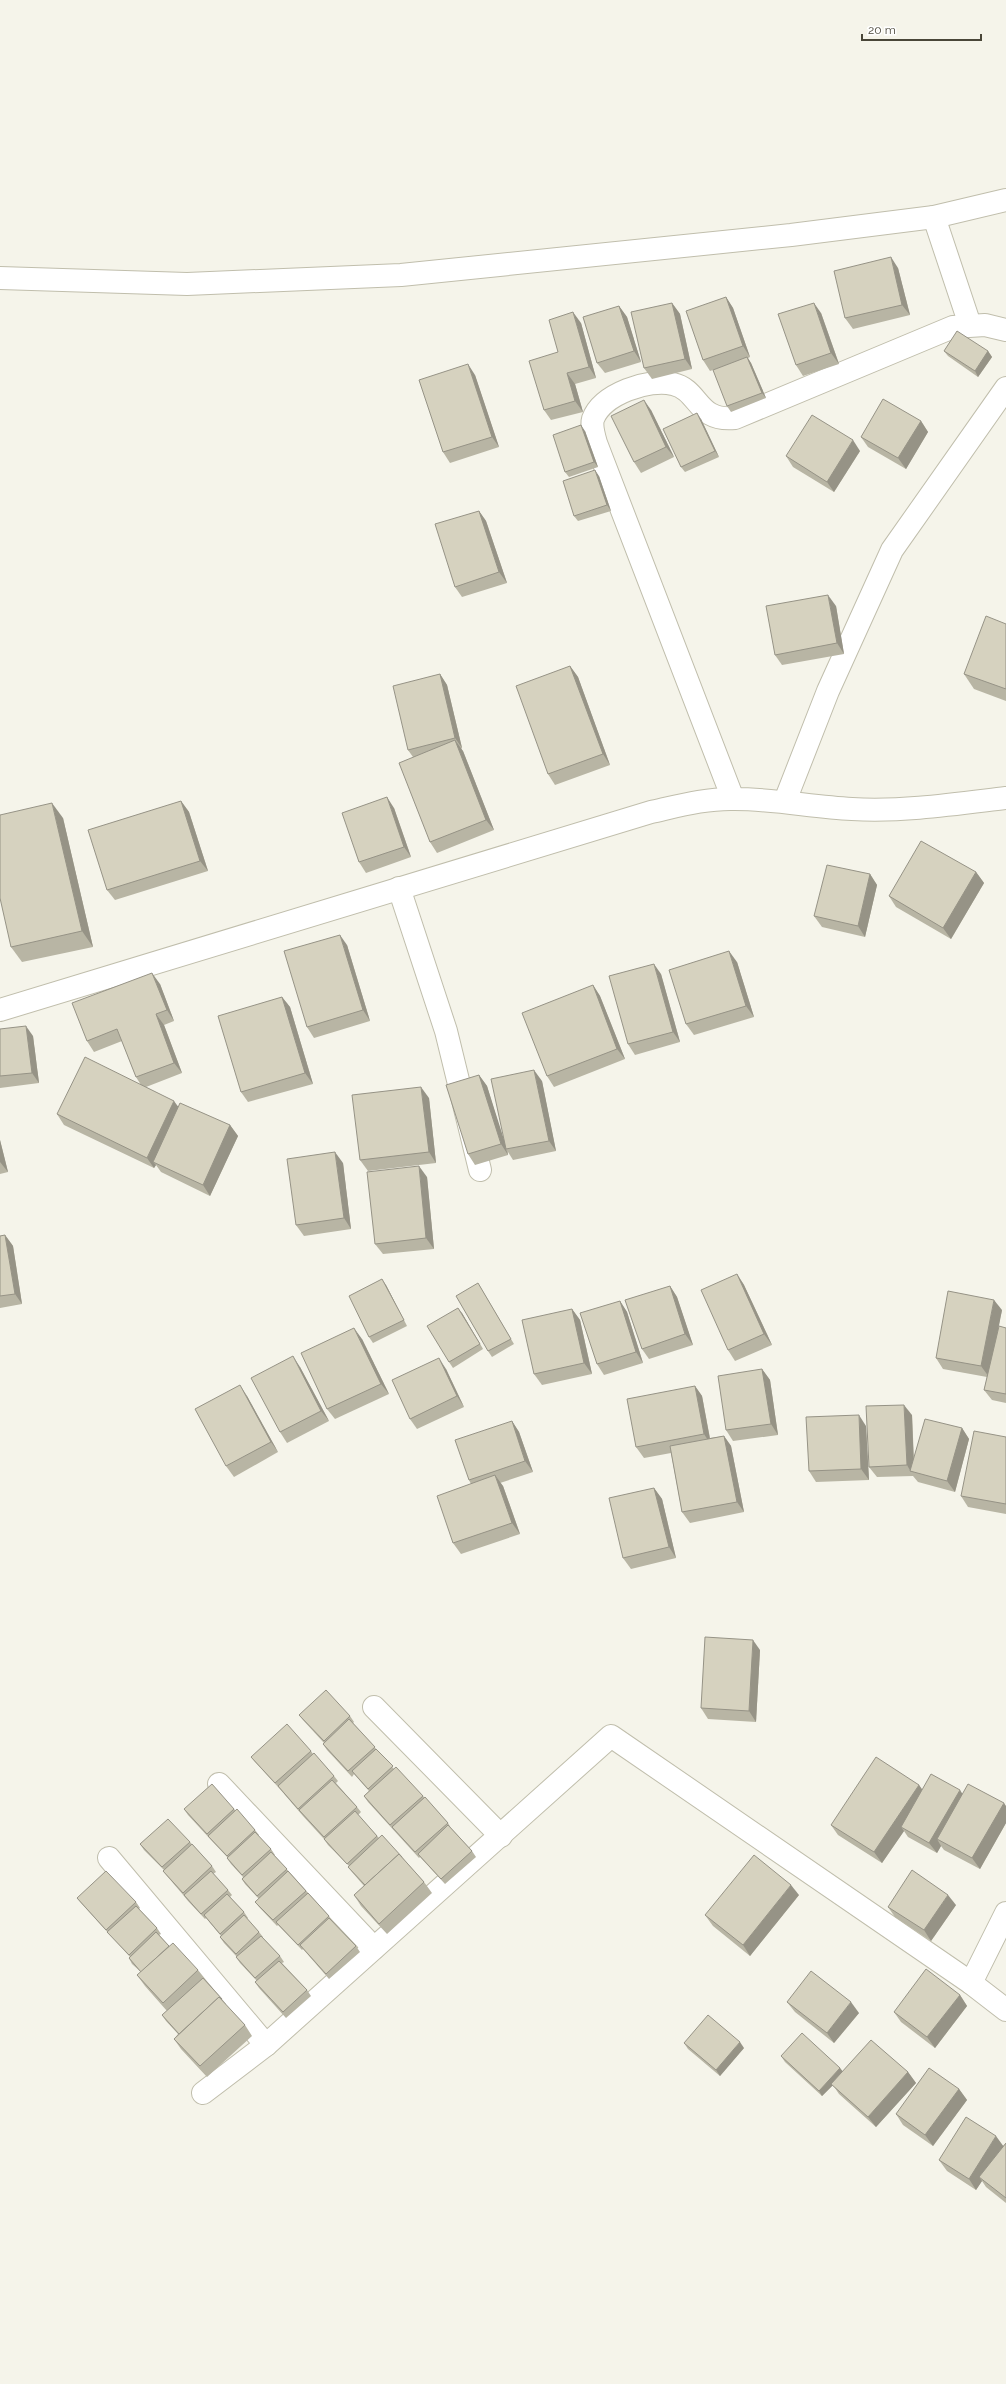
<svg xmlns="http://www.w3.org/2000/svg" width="1006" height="2384" font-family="Raleway,sans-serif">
<rect width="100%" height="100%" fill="#f5f4ea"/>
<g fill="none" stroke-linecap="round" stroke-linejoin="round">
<defs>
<g id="minor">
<path d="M934,217l36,108"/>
<path d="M0,278l187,6 214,-9 390,-40 143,-18 72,-17"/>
<path d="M733,799l-137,-356c-2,-7 -5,-17 -3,-24 9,-25 56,-41 80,-35 27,6 23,38 62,34l218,-91 32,-2 21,5"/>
<path d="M785,801l43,-110 64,-141 114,-162"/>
<path d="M399,888l47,143 34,139"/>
<path d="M0,1010l651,-198c27,-6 56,-14 84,-13 39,0 78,8 117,10 51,3 104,-5 154,-11"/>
<path d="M374,1707l127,129"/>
<path d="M219,1784l155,164"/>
<path d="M109,1858l157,187"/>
<path d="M1006,1913l-35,70 35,27"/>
<path d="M203,2093l63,-48 345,-309 360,247"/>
</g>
</defs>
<use href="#minor" stroke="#c0beac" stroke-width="24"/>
<use href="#minor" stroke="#fff" stroke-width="22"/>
</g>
<g fill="#b8b5a4">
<path d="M898,268l12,47 -57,14 -8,-11z"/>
<path d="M726,297l7,11 17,49 -2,1 3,5 15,35 -35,14 -4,-6 6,-43 -23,8 -7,-11z"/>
<path d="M672,303l8,11 12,55 -40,10 -8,-11z"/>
<path d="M619,306l8,11 14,45 -36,11 -8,-10z"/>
<path d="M821,313l18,51 -36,12 -7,-11z"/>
<path d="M581,323l15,55 -21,6 8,28 -32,8 -7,-10 14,-58z"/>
<path d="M944,351h44l4,6 -14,20 -30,-21z"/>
<path d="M475,375l24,72 -49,16 -7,-11z"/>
<path d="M651,410l23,47 -33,16 -7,-11z"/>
<path d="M701,419l18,38 -34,15 -4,-5z"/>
<path d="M921,421l7,11 -22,37 -38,-22 -7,-10z"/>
<path d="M585,431l13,36 -29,10 -4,-5z"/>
<path d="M860,451l-26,41 -41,-25 -7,-11z"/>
<path d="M599,476l12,35 -33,10 -4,-5z"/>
<path d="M479,511l7,10 21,62 -45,14 -7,-10z"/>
<path d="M836,606l8,48 -62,11 -7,-10z"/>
<path d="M1006,624v77l-32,-12 -10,-15z"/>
<path d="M570,666l8,11 32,88 -55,20 -7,-11z"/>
<path d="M440,674l7,11 15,63 -1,1 2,2 31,79 -57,23 -7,-11 -17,-85 -5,-7z"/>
<path d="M181,801l8,11 19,59 -93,29 -8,-10z"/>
<path d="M394,808l17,49 -45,16 -7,-11z"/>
<path d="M63,818l30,129 -71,15 -11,-15z"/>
<path d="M976,872l8,11 -33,56 -55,-32 -7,-11z"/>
<path d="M870,874l7,11 -12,52 -43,-10 -8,-11z"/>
<path d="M347,945l23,76 -56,17 -7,-11z"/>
<path d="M737,962l17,55 -60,18 -8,-11z"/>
<path d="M661,974l19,68 -45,13 -7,-11z"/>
<path d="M160,984l14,37 -10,4 18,48 -36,14 33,20 51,18 8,11 -28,60 -49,-24 -5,-7 -2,3 -90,-43 -7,-11 84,-29 -5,-8 -14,-36 -28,11 -7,-11z"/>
<path d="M593,985l7,11 25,63 -71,28 -7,-11z"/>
<path d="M282,997l8,10 23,77 -65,18 -7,-10z"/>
<path d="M0,1029l33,7 6,47 -39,5z"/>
<path d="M479,1075l8,11 16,53 39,-58 14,70 -43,9 -5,-8v3l-33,10 -7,-11z"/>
<path d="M429,1098l7,65 -68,8 -8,-11z"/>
<path d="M0,1140l8,32 -8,2z"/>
<path d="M343,1163l8,66 -47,7 -8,-11z"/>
<path d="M427,1177l7,72 -51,5 -8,-10z"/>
<path d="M5,1235l8,11 9,58 -22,4v-72z"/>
<path d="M737,1274l7,11 28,60 -37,16 -7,-11z"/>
<path d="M386,1285l21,41 -34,17 -4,-6z"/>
<path d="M670,1286l7,11 16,48 -44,14 -7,-10z"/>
<path d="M481,1289l33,55 -22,13 -4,-6z"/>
<path d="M620,1301l7,11 16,51 -39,12 -7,-11z"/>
<path d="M572,1309l8,11 12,54 -50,11 -8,-11z"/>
<path d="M1002,1310l-4,18h8v75l-14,-3 -8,-10 3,-13 -44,-8 -7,-11z"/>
<path d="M462,1313l21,36 -30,19 -4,-6z"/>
<path d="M362,1339l27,55 -54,25 -8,-10z"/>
<path d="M300,1367l29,54 -42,22 -7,-11z"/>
<path d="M446,1369l18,38 -47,22 -7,-10z"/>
<path d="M762,1369l8,11 8,55 -45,6 -7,-11z"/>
<path d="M695,1386l7,10 8,42 14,-2 7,10 13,66 -54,11 -8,-11 -11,-59 -27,5 -8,-11z"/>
<path d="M247,1396l31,56 -44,25 -8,-11z"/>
<path d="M912,1415l2,44 48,-31 7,11 -14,53 -37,-10 -5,-6 -36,1 -8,-10z"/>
<path d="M512,1421l7,11 14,40 -33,11 3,3 17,48 -59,20 -8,-11 18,-59 -2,-4z"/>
<path d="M866,1426l3,54 -53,2 -7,-11z"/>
<path d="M1006,1437v77l-38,-7 -7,-11z"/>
<path d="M654,1488l8,11 14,59 -45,11 -8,-11z"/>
<path d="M760,1650l-4,72 -48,-3 -7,-11z"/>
<path d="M299,1715l51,1 4,6 -1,1 41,46 29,27 25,27 3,5 21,23 4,6 -31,27 -25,-27 -1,1 -51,-56 -4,-6 5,-5 -15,-17 -2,3 -25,-27 -4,-6 1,-1 -21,-23z"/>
<path d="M311,1751l2,3 21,22 4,5 -2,2 21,24 4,5 -3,3 21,23 23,19 4,5 18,20 8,11 -45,41 -26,-28 -7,-11 10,-9 -12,-14 -4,-5 1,-1 -21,-21 -4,-6 -21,-23 -24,-28 -24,-26 -4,-5z"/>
<path d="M919,1785l3,5 40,4 44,12v17l-26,46 -36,-19 -3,-4 -4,7 -29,-16 -4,-6 -22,32 -44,-28 -7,-10z"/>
<path d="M184,1809h50l21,21 4,5 -1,1 13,13 4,6h-1l55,61 3,5 24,25 4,6 -31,27 -26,-30 -1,1 -24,-25 -1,1 -18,-19 -4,-5 4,-3 -14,-15 -3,-5 1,-2 -12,-13 -4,-6h1l-16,-17 -24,-26z"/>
<path d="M190,1842l22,24 4,6 -3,2 15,16 4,5 -2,2 14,15 4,6 -1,1 12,13 4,5v1l17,18 4,6 -2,1 25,27 4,6 -25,22 -27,-30 -4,-6 2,-1 -17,-18 -4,-6h1l-13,-14 -4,-6 1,-1 -15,-18 -1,1 -17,-18 -4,-5 -17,-20 -4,-5 1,-1 -20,-20 -4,-6z"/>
<path d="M799,1895l-49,61 -37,-30 -8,-11z"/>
<path d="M77,1898l59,4 4,6 -1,1 18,19 4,6 -2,1 10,11 29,24 8,10 16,19 4,5v1l19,20 7,11 -45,41 -26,-28 -7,-10 4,-5 -12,-13 -4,-6 5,-4 -22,-25 -8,-11 4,-3 -9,-8 -3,-6 1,-1 -49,-54z"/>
<path d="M956,1905l-25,36 -36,-24 -7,-10z"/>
<path d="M960,1995l7,11 -32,42 -34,-26 -7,-10z"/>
<path d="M787,2002l72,11 -25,30 -39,-31z"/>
<path d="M684,2043l60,5 -24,28 -32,-27z"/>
<path d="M781,2056l59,12 2,3 66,1 8,11 -40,44 -37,-33 -6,-9 -11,11 -37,-34z"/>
<path d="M959,2089l8,11 -34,46 -30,-21 -7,-11z"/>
<path d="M1006,2143v60l-20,-16 -4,-6 -6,9 -29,-19 -8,-11 64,-14z"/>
</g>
<g fill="#969386">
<path d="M891,257l7,11 12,47 -8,-10z"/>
<path d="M726,297l7,11 17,49 -7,-11z"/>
<path d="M672,303l8,11 12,55 -7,-10z"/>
<path d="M814,303l7,10 18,51 -8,-11z"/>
<path d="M619,306l8,11 14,45 -7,-11z"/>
<path d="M573,312l8,11 15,55 -7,-11z"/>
<path d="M988,351l4,6 -14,20 -3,-6z"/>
<path d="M747,357l4,6 15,35 -4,-5z"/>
<path d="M468,364l7,11 24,72 -7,-10z"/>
<path d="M567,373l8,11 8,28 -8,-11z"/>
<path d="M644,400l7,10 23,47 -8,-10z"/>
<path d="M697,413l4,6 18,38 -4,-6z"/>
<path d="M921,421l7,11 -22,37 -8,-11z"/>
<path d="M581,425l4,6 13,36 -4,-5z"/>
<path d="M853,440l7,11 -26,41 -7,-10z"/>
<path d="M595,470l4,6 12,35 -4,-6z"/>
<path d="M479,511l7,10 21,62 -8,-11z"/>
<path d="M828,595l8,11 8,48 -7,-11z"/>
<path d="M570,666l8,11 32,88 -7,-11z"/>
<path d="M440,674l7,11 15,63 -7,-10z"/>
<path d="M455,740l8,11 31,79 -8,-10z"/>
<path d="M387,797l7,11 17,49 -7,-10z"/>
<path d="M181,801l8,11 19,59 -8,-10z"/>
<path d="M52,803l11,15 30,129 -11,-16z"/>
<path d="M976,872l8,11 -33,56 -8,-11z"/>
<path d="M870,874l7,11 -12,52 -7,-11z"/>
<path d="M340,935l7,10 23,76 -7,-11z"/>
<path d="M729,951l8,11 17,55 -8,-11z"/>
<path d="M654,964l7,10 19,68 -7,-10z"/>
<path d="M152,973l8,11 14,37 -7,-11z"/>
<path d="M593,985l7,11 25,63 -8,-10z"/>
<path d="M282,997l8,10 23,77 -8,-11z"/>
<path d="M156,1014l8,11 18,48 -8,-10z"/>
<path d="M26,1026l7,10 6,47 -7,-10z"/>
<path d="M534,1070l8,11 14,70 -7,-10z"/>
<path d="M479,1075l8,11 20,63h-1l2,6 -7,-11z"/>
<path d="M421,1087l8,11 7,65 -7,-11z"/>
<path d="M174,1101l8,11 -29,50 3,3 -2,3 -7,-10z"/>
<path d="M230,1125l8,11 -28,60 -7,-11z"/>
<path d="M0,1140l8,32 -8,-10z"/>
<path d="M335,1152l8,11 8,66 -7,-11z"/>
<path d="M419,1166l8,11 7,72 -8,-11z"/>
<path d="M5,1235l8,11 9,58 -7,-10z"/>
<path d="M737,1274l7,11 28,60 -8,-11z"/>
<path d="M382,1279l4,6 21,41 -3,-6z"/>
<path d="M478,1283l3,6 33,55 -3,-5z"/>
<path d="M670,1286l7,11 16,48 -8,-11z"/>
<path d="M994,1300l8,10 -13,67 -8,-11z"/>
<path d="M620,1301l7,11 16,51 -7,-11z"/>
<path d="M458,1308l4,5 21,36 -3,-5z"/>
<path d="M572,1309l8,11 12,54 -8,-11z"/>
<path d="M354,1328l8,11 27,55 -8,-10z"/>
<path d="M293,1356l7,11 29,54 -8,-10z"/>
<path d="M439,1358l7,11 18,38 -7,-11z"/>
<path d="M762,1369l8,11 8,55 -7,-11z"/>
<path d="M240,1385l7,11 31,56 -7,-10z"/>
<path d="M695,1386l7,10 9,49 -7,-11z"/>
<path d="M904,1405l8,10 2,57h-3l-4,-7z"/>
<path d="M859,1415l7,11 3,54 -8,-11z"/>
<path d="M512,1421l7,11 14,40 -8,-11z"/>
<path d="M962,1428l7,11 -14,53 -8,-11z"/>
<path d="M724,1436l7,10 13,66 -7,-10z"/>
<path d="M495,1475l8,11 17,48 -8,-11z"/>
<path d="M654,1488l8,11 14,59 -7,-11z"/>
<path d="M753,1640l7,10 -4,72 -7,-11z"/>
<path d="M919,1785l8,11 -26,31 3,4 -22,32 -8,-11z"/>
<path d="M960,1790l7,11 -30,38 4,7 -4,7 -8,-10z"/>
<path d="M1004,1803l2,3v17l-26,46 -8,-11z"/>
<path d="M791,1885l8,10 -49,61 -7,-11z"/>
<path d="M948,1895l8,10 -25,36 -7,-11z"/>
<path d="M960,1995l7,11 -32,42 -8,-11z"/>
<path d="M851,2002l8,11 -25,30 -7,-10z"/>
<path d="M740,2042l4,6 -24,28 -4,-6z"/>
<path d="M840,2068l4,5 -13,11 2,1 -11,11 -3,-5z"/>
<path d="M908,2072l8,11 -40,44 -8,-10z"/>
<path d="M959,2089l8,11 -34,46 -8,-11z"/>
<path d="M996,2136l8,11 -25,30 3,4 -6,9 -7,-11z"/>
</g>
<g fill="#d6d2bf" stroke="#969386">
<path d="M891,257l11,48 -57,13 -11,-47z"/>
<path d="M726,297l17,49 -40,14 -17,-49z"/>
<path d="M672,303l13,56 -41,9 -13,-56z"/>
<path d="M814,303l17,50 -35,12 -18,-51z"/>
<path d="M619,306l15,45 -37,12 -14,-46z"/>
<path d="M573,312l16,55 -22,6 8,28 -31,9 -15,-49 29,-9 -9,-32z"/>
<path d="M957,331l31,20 -13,20 -31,-20z"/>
<path d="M747,357l15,36 -35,13 -14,-36z"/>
<path d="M468,364l24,73 -49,15 -24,-72z"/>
<path d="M883,399l38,22 -23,37 -37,-21z"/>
<path d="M644,400l22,47 -32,15 -23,-46z"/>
<path d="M697,413l18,38 -34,16 -18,-38z"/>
<path d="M812,415l41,25 -26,42 -41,-26z"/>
<path d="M581,425l13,37 -29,10 -12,-37z"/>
<path d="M595,470l12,35 -33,11 -11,-35z"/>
<path d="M479,511l20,61 -44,15 -20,-63z"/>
<path d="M828,595l9,48 -62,12 -9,-49z"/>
<path d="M986,616l20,8v65l-42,-15z"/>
<path d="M570,666l33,88 -55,20 -32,-88z"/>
<path d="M440,674l15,64 -47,12 -15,-64z"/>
<path d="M455,740l31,80 -56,22 -31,-79z"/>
<path d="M387,797l17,50 -45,15 -17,-49z"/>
<path d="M181,801l19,60 -93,29 -19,-60z"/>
<path d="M52,803l30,128 -71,16 -11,-49v-83z"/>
<path d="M921,841l55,31 -33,56 -54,-32z"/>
<path d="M827,865l43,9 -12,52 -44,-10z"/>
<path d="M340,935l23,75 -56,17 -23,-76z"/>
<path d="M729,951l17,55 -60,18 -17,-54z"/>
<path d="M654,964l19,68 -45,12 -19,-68z"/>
<path d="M152,973l15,37 -11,4 18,49 -38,14 -19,-48 -30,12 -15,-38z"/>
<path d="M593,985l24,64 -70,27 -25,-63z"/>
<path d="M282,997l23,76 -64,19 -23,-76z"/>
<path d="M26,1026l6,47 -32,3v-47z"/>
<path d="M85,1057l89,44 -27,57 -90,-44z"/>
<path d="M534,1070l15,71 -43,8 -15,-70z"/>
<path d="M479,1075l22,69 -33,10 -22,-69z"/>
<path d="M421,1087l8,65 -69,8 -8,-65z"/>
<path d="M180,1103l50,22 -27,60 -50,-23z"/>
<path d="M335,1152l9,66 -48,7 -9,-66z"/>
<path d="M419,1166l7,72 -51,6 -8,-72z"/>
<path d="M5,1235l10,59 -15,2v-60z"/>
<path d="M737,1274l27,60 -36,16 -27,-60z"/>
<path d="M382,1279l22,41 -35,17 -20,-41z"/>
<path d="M478,1283l33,56 -23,12 -32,-55z"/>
<path d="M670,1286l15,48 -43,15 -17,-49z"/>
<path d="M948,1291l46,9 -13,66 -45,-8z"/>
<path d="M620,1301l16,51 -39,12 -17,-51z"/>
<path d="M458,1308l22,36 -31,18 -22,-36z"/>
<path d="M572,1309l12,54 -50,11 -12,-54z"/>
<path d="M999,1326l7,2v66l-22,-4z"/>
<path d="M354,1328l27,56 -54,25 -26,-56z"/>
<path d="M293,1356l28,55 -41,21 -29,-54z"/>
<path d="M439,1358l18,38 -47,23 -18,-39z"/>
<path d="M762,1369l9,55 -45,6 -8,-54z"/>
<path d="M240,1385l31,57 -45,24 -31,-57z"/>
<path d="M695,1386l9,48 -68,13 -9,-48z"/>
<path d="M904,1405l3,60 -38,2 -3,-61z"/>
<path d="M859,1415l2,54 -52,2 -3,-54z"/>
<path d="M925,1419l37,9 -15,53 -37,-10z"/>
<path d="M512,1421l13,40 -56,19 -14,-40z"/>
<path d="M974,1431l32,6v67l-45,-8z"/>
<path d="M724,1436l13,66 -55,10 -12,-66z"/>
<path d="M495,1475l17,48 -59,20 -16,-47z"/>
<path d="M654,1488l15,59 -46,11 -14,-60z"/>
<path d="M705,1637l48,3 -4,71 -48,-3z"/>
<path d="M326,1690l24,26 -26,25 -25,-26z"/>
<path d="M349,1719l26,28 -27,24 -25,-27z"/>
<path d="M287,1724l24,27 -36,32 -24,-26z"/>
<path d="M376,1749l17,17 -25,23 -16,-18z"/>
<path d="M314,1753l20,23 -36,33 -20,-23z"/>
<path d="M876,1757l43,28 -45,67 -43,-27z"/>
<path d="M396,1767l27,29 -33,29 -26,-29z"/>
<path d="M931,1774l29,16 -31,53 -28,-16z"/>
<path d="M332,1780l25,27 -33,30 -25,-27z"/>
<path d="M212,1784l22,25 -27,25 -23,-25z"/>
<path d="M968,1784l36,19 -32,55 -35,-19z"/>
<path d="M425,1797l23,26 -33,29 -23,-25z"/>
<path d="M237,1809l18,21 -28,26 -19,-20z"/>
<path d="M355,1811l22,25 -30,28 -23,-25z"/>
<path d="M168,1819l22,23 -28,25 -22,-23z"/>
<path d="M448,1825l24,26 -31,28 -23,-25z"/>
<path d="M255,1832l16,17 -29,26 -15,-17z"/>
<path d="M382,1835l20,22 -1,1 -2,-4 -34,31 -17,-18z"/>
<path d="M192,1844l20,22 -29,27 -20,-22z"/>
<path d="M271,1852l16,17 -30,27 -15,-17z"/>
<path d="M399,1854l25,28 -45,42 -25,-29z"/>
<path d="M754,1855l37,30 -48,60 -38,-30z"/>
<path d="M912,1870l36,25 -24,35 -36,-23z"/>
<path d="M106,1871l30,31 -30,28 -29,-32z"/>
<path d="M211,1871l17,19 -27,24 -17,-19z"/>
<path d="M288,1871l18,20 -33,29 -18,-18z"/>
<path d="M308,1893l21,23 -31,29 -22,-23z"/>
<path d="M227,1894l17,18 -24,22 -16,-19z"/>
<path d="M136,1906l21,22 -28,27 -22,-23z"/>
<path d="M244,1915l15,17 -23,22 -16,-17z"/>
<path d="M329,1918l27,28 -30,28 -26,-29z"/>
<path d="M156,1932l13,14 -28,26 -12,-14z"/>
<path d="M261,1936l19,20 -25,22 -19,-21z"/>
<path d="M173,1943l25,27 -35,33 -26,-28z"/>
<path d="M279,1961l28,29 -24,22 -28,-30z"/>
<path d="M926,1969l34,26 -33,42 -33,-25z"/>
<path d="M811,1971l40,31 -24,31 -40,-31z"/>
<path d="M203,1978l19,21 -1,1 -2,-3 -40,37 -17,-19z"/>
<path d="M219,1997l26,28 -45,41 -26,-27z"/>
<path d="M708,2015l32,27 -24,28 -32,-27z"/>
<path d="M802,2033l38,35 -21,23 -38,-35z"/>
<path d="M871,2040l37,32 -40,45 -37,-33z"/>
<path d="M929,2068l30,21 -34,46 -29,-21z"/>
<path d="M966,2117l30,19 -27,43 -30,-19z"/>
<path d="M1006,2143v55l-27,-21z"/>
</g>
<path d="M862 34v6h119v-6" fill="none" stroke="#494638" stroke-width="2"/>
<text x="868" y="34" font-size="12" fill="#494638" stroke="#ffffff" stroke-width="3" paint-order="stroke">20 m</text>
</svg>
